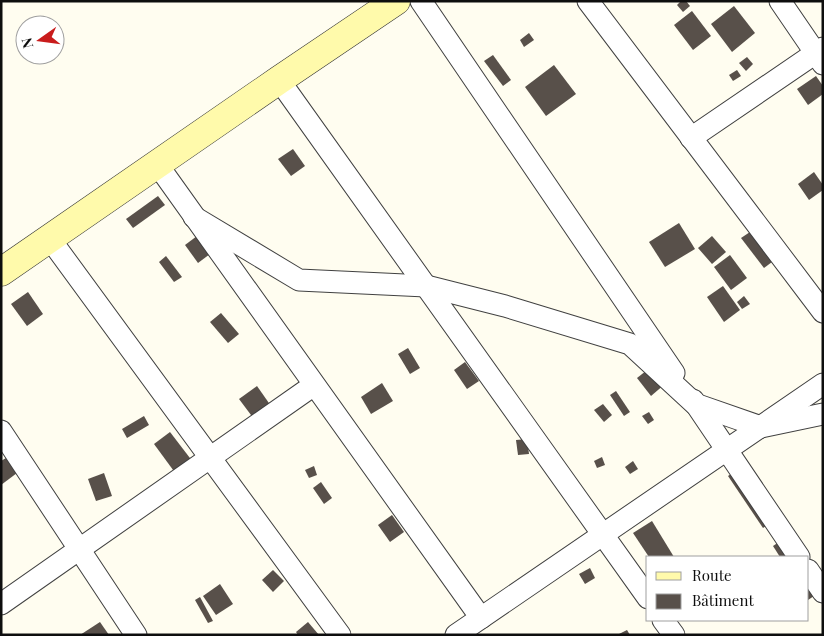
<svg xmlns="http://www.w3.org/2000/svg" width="824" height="636" font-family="'Playfair Display',serif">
<rect width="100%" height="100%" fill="#fffdf0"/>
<g fill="#58504a">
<path d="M681,1h5l4,5 -7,6 -6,-7z"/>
<path d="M734,6l21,27 -23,19 -21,-28z"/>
<path d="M692,11l19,25 -18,14 -19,-25z"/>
<path d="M529,33l5,7 -10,7 -4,-7z"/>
<path d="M493,55l18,25 -8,6 -19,-25z"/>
<path d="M747,57l6,7 -7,7 -7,-8z"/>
<path d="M554,65l22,29 -30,22 -21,-29z"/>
<path d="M737,70l4,6 -8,5 -4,-6z"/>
<path d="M816,76l7,10v8l-15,11 -11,-16z"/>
<path d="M293,149l12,17 -14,10 -13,-17z"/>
<path d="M814,172l9,13v5l-14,10 -11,-16z"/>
<path d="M158,196l7,9 -32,23 -7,-9z"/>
<path d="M679,223l16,26 -30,18 -16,-25z"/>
<path d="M750,232l22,30 -8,6 -23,-30z"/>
<path d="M201,233l13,18 -16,12 -13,-18z"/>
<path d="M712,236l14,16 -14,12 -14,-16z"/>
<path d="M730,255l17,23 -16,12 -17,-23z"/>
<path d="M166,256l16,21 -8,5 -15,-20z"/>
<path d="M723,286l17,24 -16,12 -17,-25z"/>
<path d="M28,292l15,22 -16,12 -16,-22z"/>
<path d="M744,296l6,8 -8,5 -5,-7z"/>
<path d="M221,313l18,21 -11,9 -18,-21z"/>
<path d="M408,348l12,20 -10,6 -12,-20z"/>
<path d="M465,362l14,19 -12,8 -13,-19z"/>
<path d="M651,367l14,17 -14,12 -14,-18z"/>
<path d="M382,383l11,18 -22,13 -10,-17z"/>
<path d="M257,386l14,20 -17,13 -15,-20z"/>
<path d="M616,391l14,21 -6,4 -14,-21z"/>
<path d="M603,404l9,11 -8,7 -10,-12z"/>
<path d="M649,412l5,8 -6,4 -6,-8z"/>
<path d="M144,416l5,9 -22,13 -5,-9z"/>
<path d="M170,432l23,30 -17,12 -22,-30z"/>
<path d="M527,439l2,15 -11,1 -2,-15z"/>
<path d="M602,457l3,8 -8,3 -3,-7z"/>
<path d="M6,458l11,15 -16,12v-24z"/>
<path d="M633,461l5,8 -8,5 -5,-7z"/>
<path d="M314,466l3,9 -8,3 -4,-8z"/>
<path d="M738,469l36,52 -11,7 -35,-52z"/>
<path d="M104,473l8,23 -16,5 -8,-22z"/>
<path d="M321,482l11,16 -8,6 -11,-16z"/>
<path d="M392,515l12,17 -14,10 -12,-17z"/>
<path d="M652,521l22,36h-25l-16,-24z"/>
<path d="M785,538l12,19h-17l-7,-11z"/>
<path d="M590,568l5,10 -10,6 -6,-10z"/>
<path d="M273,570l11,11 -11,11 -11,-12z"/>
<path d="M808,573l12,19 -12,8z"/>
<path d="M220,584l13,20 -17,11 -13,-19z"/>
<path d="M200,597l13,24 -5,2 -13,-23z"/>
<path d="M100,622l9,13h-29z"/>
<path d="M308,622l11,13h-21l-2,-3z"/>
<path d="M627,630l3,5h-13z"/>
</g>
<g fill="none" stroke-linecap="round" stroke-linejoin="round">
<defs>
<g id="street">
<path d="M421,1l253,372"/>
<path d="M588,1l235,311"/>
<path d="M780,1l43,63"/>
<path d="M279,80l369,518"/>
<path d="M691,138l132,-90"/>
<path d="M157,164l324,454"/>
<path d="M194,217l105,63 127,6 79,20 125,38 65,60 66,23 62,-13"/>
<path d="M50,239l290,396"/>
<path d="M693,400l106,157"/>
<path d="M1,431l135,204"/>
<path d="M808,570l15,22"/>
<path d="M1,604l313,-219"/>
<path d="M663,620l11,15"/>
<path d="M456,635l367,-251"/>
</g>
<path id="secondary" d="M1,272l278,-192 117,-79"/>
</defs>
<use href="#street" stroke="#414141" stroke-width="23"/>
<use href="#secondary" stroke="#303030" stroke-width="29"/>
<use href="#street" stroke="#fff" stroke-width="21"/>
<use href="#secondary" stroke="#fffaab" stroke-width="28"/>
</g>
<rect width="824" height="636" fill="none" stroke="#0e0e0e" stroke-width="5"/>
<rect x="646" y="556" width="162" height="65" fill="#ffffff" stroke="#9f9f9f"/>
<rect x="656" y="572" width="25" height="8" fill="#fffaab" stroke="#9f9f9f"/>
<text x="692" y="581" font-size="15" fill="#0e0e0e">Route</text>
<rect x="656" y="594" width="25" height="15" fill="#58504a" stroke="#9f9f9f"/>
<text x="692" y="606" font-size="15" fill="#0e0e0e">Bâtiment</text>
<g transform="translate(40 40) rotate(256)"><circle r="24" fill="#ffffff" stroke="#9f9f9f"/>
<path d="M0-4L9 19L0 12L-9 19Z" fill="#c91c1c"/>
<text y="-8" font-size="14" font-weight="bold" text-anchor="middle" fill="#0e0e0e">N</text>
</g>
</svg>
